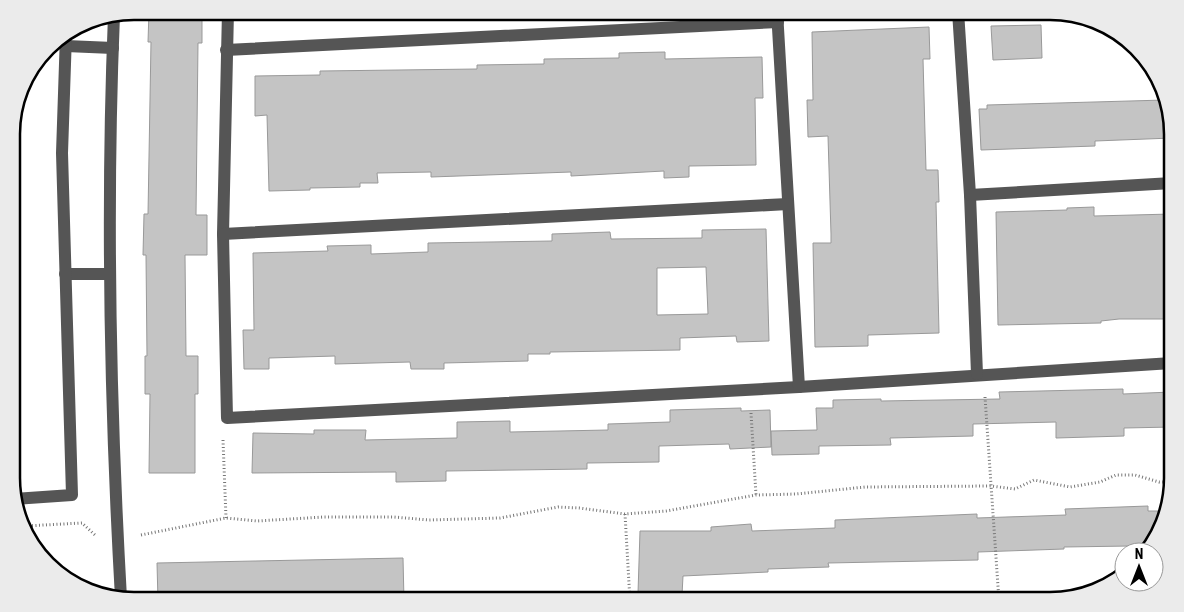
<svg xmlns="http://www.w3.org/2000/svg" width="1184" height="612" font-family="'Roboto Condensed',sans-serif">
<rect width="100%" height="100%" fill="#fff"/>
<g fill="#c4c4c4" stroke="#999" fill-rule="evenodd">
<path d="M149,11h53v32h-4l-2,172h11v40h-22l1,101h12v38h-3v79h-46l1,-79h-5v-38h2l-1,-101h-3l1,-41h4l3,-172h-3z"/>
<path d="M1041,25l1,33 -49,2 -2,-34z"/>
<path d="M929,27l1,32h-7l3,111h12l1,32h-3l3,131 -71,2v11l-53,1 -2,-104h18v-9l-3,-98 -20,1 -1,-37h6l-1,-68z"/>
<path d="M665,52v7l97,-2 1,41h-8l1,67 -67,1v11l-25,1v-7l-93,5v-4l-140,5v-5l-54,1 1,10h-18v4l-50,1v2l-41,1 -2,-76 -12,1v-40l65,-1v-4l157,-2v-4l67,-1v-5l75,-1v-5z"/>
<path d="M1165,100l7,19v19l-77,3v5l-114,4 -2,-41h8v-4z"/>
<path d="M1094,207v9l78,-2v105h-53l-18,2v2l-103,2 -2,-113 71,-2v-2z"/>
<path d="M766,229l3,112 -32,1 -1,-6 -56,2v12l-130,2v2h-22v7l-84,2v6h-33l-1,-7 -75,2v-8l-66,2v11h-25l-1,-39h11l-1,-77 75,-2 -1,-5 44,-1v9l57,-2v-9l124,-2v-7l58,-2 1,7 91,-1v-8zM706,267l2,47 -51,1v-47z"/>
<path d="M1123,389v5l49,-2 1,35 -49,1v8l-68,2v-16l-83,2v12l-83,2 1,7 -72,1v8l-47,1 -1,-24 46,-1 -1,-22h17v-8l48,-1v2l119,-2 -1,-7z"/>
<path d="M741,408v3l29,-1 1,37 -41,2 -1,-5 -70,2v16l-72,1v6l-141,2v10l-50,1v-10l-144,1 1,-40 61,1v-4h52l-1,10 92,-2v-16l53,-1v11l98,-2v-6l62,-2v-12z"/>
<path d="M1148,506v5h17l-5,21 -17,20h-13v-6l-66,1v2l-86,3v8l-150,3 1,4 -61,2v3l-85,4 -1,19 -44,-2 2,-62h71v-4l40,-3 1,7 83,-3v-8l142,-6v4l89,-3 -1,-6z"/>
<path d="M403,558l1,43h-246l-1,-38z"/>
</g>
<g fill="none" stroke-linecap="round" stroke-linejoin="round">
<g stroke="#777" stroke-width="3" stroke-dasharray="1 2.5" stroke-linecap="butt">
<path d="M985,397l14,204"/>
<path d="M751,413l5,82"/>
<path d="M223,440l3,78"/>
<path d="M625,514l5,87"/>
<path d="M25,526l57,-3 13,12"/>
<path d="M141,535l85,-17 31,3 67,-4h70l35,3 71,-2 58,-11 21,1 46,6 41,-3 90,-16 40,-1 69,-7 126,-1 24,3 19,-9 36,7 30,-5 16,-7h19l24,7h13"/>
</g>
<g stroke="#555" stroke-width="12">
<path d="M228,11l-5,223 4,184 572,-31 373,-24"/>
<path d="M777,11l22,376"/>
<path d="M958,11l12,184 7,179"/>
<path d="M958,12l23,-1"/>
<path d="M114,15c-8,194 -4,389 7,583"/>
<path d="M66,46l47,2"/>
<path d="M226,50l552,-28"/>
<path d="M970,195l202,-12"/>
<path d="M223,234l565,-30"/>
<path d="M65,274h45"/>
<path d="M14,499l58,-4 -10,-342 4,-119"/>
<path d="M1048,601l11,-1"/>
</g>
</g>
<path d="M0 0H1184V612H0ZM134 20H1050A114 114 0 0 1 1164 134V478A114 114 0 0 1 1050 592H134A114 114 0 0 1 20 478V134A114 114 0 0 1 134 20Z" fill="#ebebeb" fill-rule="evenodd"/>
<path fill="none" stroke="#000" stroke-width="2.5" d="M134 20H1050A114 114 0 0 1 1164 134V478A114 114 0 0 1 1050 592H134A114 114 0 0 1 20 478V134A114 114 0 0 1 134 20Z"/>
<g transform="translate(1139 567)"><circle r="24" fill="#ffffff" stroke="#999999"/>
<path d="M0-4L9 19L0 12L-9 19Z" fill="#000000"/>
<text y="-8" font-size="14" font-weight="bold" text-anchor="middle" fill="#000000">N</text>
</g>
</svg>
